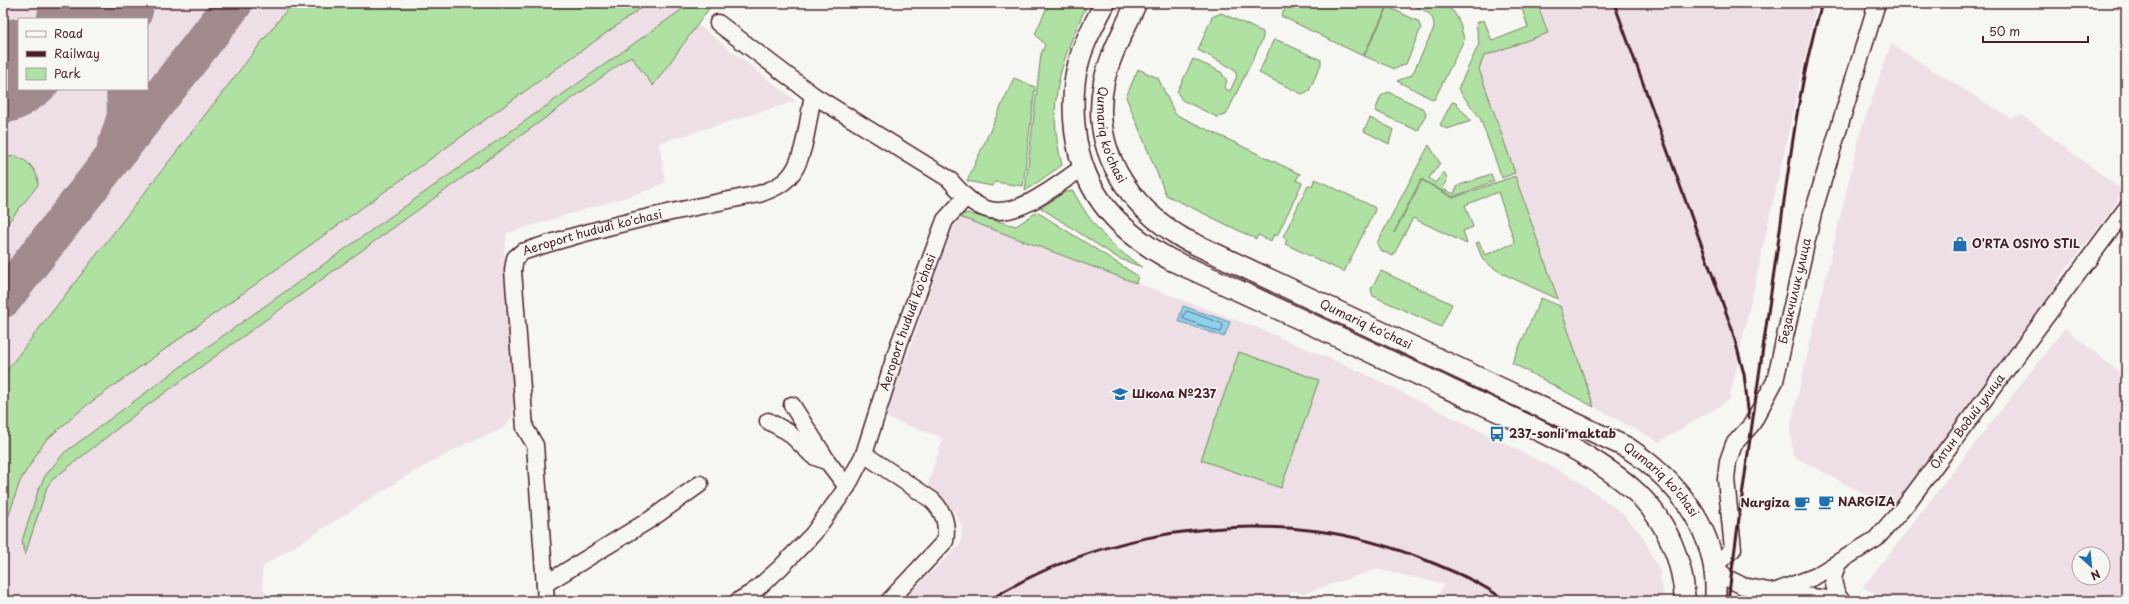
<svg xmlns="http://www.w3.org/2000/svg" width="2129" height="604" font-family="'Playpen Sans',sans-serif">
<rect width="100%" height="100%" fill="#f6f6f2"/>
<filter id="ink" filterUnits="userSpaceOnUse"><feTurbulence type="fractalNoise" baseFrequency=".025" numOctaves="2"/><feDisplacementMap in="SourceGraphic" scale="8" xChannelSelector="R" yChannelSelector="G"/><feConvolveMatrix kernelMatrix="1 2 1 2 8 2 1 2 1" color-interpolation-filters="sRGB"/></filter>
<g filter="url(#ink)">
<g fill="#eddfe5" fill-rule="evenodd">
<path d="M3,3h710l-16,21 99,77 -137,42 6,39 -16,8 -142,43 -3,19 11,112v28l-3,25 -9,12 -36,14 -54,29 -150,94 -1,9 1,13 8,13h-268zM19,19h128v70h-128z"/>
<path d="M1537,3h280l-88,397 -70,42 -65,-35 -115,-338 5,-13 64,-23z"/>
<path d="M1837,3h47l-4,11z"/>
<path d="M1891,44l119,74 12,-3 100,75 -10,20 -53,68 -10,25 -155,207 -101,-54 -3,-28 71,-298z"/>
<path d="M957,216l298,111 104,44 217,108 47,35 18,20 18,35 4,24 -1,8h-227l9,-17 -67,-15 -75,25 -10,-4 -6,11h-385l60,-57 1,-18 -6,-12 -28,-30 15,-46 -58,-21z"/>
<path d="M2065,328l61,50v223h-238l-25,-14zM2079,554h24v24h-24z"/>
</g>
<g fill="#aee1a2" stroke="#7c8066">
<path d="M292,3h356l-561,402 -42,36 -25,40 -11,34 -6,3v-143z"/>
<path d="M691,3h22l-60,83 -22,-30 -490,354 -89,70 -5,7 -22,68 -3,-14 16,-50 7,-15 19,-23 146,-108z"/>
<path d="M1049,3h30l7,4c-26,56 -40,96 -24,158l-37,26 16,-137 4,-9 -10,-11z"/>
<path d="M1288,3h91l8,4 -24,49 -82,-40z"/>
<path d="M1408,3c37,0 48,-3 56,37l-30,60 -37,-19 15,-6 22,-47c1,-16 -13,-19 -26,-25z"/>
<path d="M1520,3h17l11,30 -64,23 -5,13 36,104 -13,5 -22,-60 -22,-29 21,-45 -3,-21 8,-3 8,21 36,-14z"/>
<path d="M1388,7l30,14 3,7 -15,36 -11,5 -31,-13z"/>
<path d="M1221,13l42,19v6l-37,77 -9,2 -35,-17 -5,-8 16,-33 28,13 6,9 -3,7 6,3 7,-15 -3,-7 -36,-19 14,-33z"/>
<path d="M1275,39l46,21v4l-12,27 -7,3 -43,-21 14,-32z"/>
<path d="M1138,69l20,9 17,36 125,60 -4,6 6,3 -25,53 -3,-2 -3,7 -13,-6 -2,4 -90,-44 -40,-98z"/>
<path d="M1014,78l21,9 -12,99 -28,-4 -3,4 -25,-5z"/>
<path d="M1388,92l36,17 2,5 -8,17 -43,-20 6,-15z"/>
<path d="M1452,102l4,1 15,18 -24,8 -7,-4z"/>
<path d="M1370,118l23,11 -4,15 -25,-13z"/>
<path d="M1429,145l11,18 -11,15 6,5 9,-11 3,6 -4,11 11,5 3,-8 34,-12 3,7 -41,16 -32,-18 -27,54 28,-53 31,18 62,-22 43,123 -57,-26 -18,-13 -7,-17 3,-1 6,13 30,-12 -17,-51 -33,13 8,22 -10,4 4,13 -54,-26 -20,38 -13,-6 -3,-7z"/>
<path d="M15,156c14,5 23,14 23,29l-35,44v-68l6,-4z"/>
<path d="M1315,179l59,28 1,3 -31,62 -59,-28 2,-4 -4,-3 25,-52 4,1z"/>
<path d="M1073,191c20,36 35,53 69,76l-24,-9 -77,-50 24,-16z"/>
<path d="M1037,212l101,64 -2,7 -179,-67 10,-3 49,13z"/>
<path d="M1381,271l71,33 -11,23 -68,-31 -2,-7z"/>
<path d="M1541,298l19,8 34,101 -82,-44z"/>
<path d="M1239,352l80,28 -38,108 -80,-28z"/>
</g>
<path fill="#8dd3ee" stroke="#728ba0" d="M1183,306l47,16 -6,15 -46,-16z"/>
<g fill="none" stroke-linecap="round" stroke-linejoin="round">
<path stroke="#656779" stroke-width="1" d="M1187,311l36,13 -1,7 -2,1 -36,-13 -1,-2z"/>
<g stroke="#a08a8e" stroke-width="38">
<path d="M13,69l6,-3"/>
<path d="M116,147l10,-31 -1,-27"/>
<path d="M3,299l231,-296"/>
</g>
<g stroke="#a08a8e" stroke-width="94">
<path d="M84,19l23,-16"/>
<path d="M3,76l16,-11"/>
</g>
<defs>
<g id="minor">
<path id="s1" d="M1877,3l-64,210 -38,168 -23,43 -18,20 -6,17 -2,18 7,70 -19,17 13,12 16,8 31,6 40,-15 62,-38 29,-33 221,-297"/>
<path d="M718,23l95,72 136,84c11,12 23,27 41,31 30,7 68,-26 92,-42"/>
<path d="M792,405l36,57 19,25"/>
<path d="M768,421l20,11 25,24 15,6"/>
<path d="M864,454l68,46c12,12 16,24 13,41l-56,60"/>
<path d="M1839,562c-8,15 -7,24 2,39"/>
<path d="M545,584l106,-65 49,-35"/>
<path id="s2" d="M546,601l-11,-156 -10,-17 -12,-158 2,-12 7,-6c78,-26 157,-42 237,-58 11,-4 22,-8 30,-17 16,-16 19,-59 24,-82"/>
<path id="s3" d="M738,601l15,-9 26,-23 34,-35 34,-47 17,-33 35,-110 46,-124 21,-23"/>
<path d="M1751,601l23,-9 69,9"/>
</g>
<g id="major">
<path d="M1105,3c-10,20 -22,40 -27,62 -5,17 -5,36 -4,54 4,68 39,109 97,141 92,41 184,85 276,128 59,28 144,61 191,106 29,28 45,67 47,107"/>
<path id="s4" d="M1136,3c-11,26 -26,51 -32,79 -14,67 24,124 80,157l444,209c52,35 93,87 87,153"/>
</g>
</defs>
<use href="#minor" stroke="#4a1f2b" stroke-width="19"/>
<use href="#major" stroke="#4a1f2b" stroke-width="23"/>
<use href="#minor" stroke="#f6f6f2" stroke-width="16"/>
<use href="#major" stroke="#f6f6f2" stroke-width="20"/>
<g stroke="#4a1f2b" stroke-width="3">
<path d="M1614,3l118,326 12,45 5,44"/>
<path d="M988,601c95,-61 219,-84 330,-70 38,5 75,16 110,30 27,11 54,22 78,40"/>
<path d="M1728,601c15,-117 32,-233 49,-350 12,-83 21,-167 45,-248"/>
</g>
</g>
</g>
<defs>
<symbol id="shop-bare" viewBox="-9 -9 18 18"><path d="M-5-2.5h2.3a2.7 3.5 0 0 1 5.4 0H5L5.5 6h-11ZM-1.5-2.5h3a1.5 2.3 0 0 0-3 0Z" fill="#1f6fb2" stroke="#f6f6f2" stroke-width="2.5" paint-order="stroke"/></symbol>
<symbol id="school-bare" viewBox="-9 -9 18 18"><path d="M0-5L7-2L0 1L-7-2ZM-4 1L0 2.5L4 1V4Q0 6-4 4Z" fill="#1f6fb2" stroke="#f6f6f2" stroke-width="2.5" paint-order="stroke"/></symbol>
<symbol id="bus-bare" viewBox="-9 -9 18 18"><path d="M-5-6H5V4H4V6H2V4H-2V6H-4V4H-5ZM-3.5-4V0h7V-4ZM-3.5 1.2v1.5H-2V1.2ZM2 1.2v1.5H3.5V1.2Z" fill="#1f6fb2" stroke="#f6f6f2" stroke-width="2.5" paint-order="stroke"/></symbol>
<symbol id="cafe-bare" viewBox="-9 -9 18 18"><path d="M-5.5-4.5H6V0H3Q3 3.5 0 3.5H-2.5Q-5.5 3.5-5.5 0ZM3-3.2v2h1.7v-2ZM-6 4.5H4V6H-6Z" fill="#1f6fb2" stroke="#f6f6f2" stroke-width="2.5" paint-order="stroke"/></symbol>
</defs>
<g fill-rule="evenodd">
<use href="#shop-bare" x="1949" y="233" width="22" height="22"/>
<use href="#school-bare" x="1109" y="383" width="22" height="22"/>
<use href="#bus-bare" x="1486" y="423" width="22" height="22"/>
<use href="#cafe-bare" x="1815" y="491" width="22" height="22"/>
<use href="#cafe-bare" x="1791" y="492" width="22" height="22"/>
</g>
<g text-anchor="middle" stroke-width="3" stroke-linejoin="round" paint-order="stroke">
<g font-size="12" fill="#4a1f2b" stroke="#f6f6f2">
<text dy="4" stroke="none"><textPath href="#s4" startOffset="140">Qumariq ko'chasi</textPath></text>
<text dy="4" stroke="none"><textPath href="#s2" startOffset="429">Aeroport hududi ko'chasi</textPath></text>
<text transform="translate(1795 291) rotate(-77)" y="4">Безакчилик улица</text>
<text dy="4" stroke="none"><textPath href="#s3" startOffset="335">Aeroport hududi ko'chasi</textPath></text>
<text dy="4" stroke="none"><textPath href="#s4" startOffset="475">Qumariq ko'chasi</textPath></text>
<text dy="4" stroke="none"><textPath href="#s1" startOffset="931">Олтин Водий улица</textPath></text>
<text dy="4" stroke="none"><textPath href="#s4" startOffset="811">Qumariq ko'chasi</textPath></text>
</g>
<g font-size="12" font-weight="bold" fill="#4a1f2b" stroke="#f6f6f2" text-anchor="start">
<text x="1972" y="248">O'RTA OSIYO STIL</text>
<text x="1132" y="398">Школа №237</text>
<text x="1509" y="438">237-sonli maktab</text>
<text x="1838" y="506">NARGIZA</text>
<text x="1790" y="507" text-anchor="end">Nargiza</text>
</g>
</g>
<rect width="2129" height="604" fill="none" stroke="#f6f6f2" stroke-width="16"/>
<rect x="8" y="8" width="2113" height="588" fill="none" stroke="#4a1f2b" stroke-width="1.5" filter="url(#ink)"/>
<rect x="18" y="18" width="130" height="72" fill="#f6f6f2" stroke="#b1a0a2"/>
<rect x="26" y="31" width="20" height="6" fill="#f6f6f2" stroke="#b1a0a2"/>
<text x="54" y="38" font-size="12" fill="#4a1f2b">Road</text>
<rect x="26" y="51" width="20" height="6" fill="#4a1f2b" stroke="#b1a0a2"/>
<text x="54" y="58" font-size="12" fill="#4a1f2b">Railway</text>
<rect x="26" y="68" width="20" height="12" fill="#aee1a2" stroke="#b1a0a2"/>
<text x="54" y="78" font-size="12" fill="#4a1f2b">Park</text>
<g transform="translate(2091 566) rotate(153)"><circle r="19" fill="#f6f6f2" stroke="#b1a0a2"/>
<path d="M0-3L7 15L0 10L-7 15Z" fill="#1f6fb2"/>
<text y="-6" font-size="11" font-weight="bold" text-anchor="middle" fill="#4a1f2b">N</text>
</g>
<path d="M1983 36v6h105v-6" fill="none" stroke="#4a1f2b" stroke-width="2"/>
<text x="1989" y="36" font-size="12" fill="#4a1f2b" stroke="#f6f6f2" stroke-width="3" paint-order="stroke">50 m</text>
</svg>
